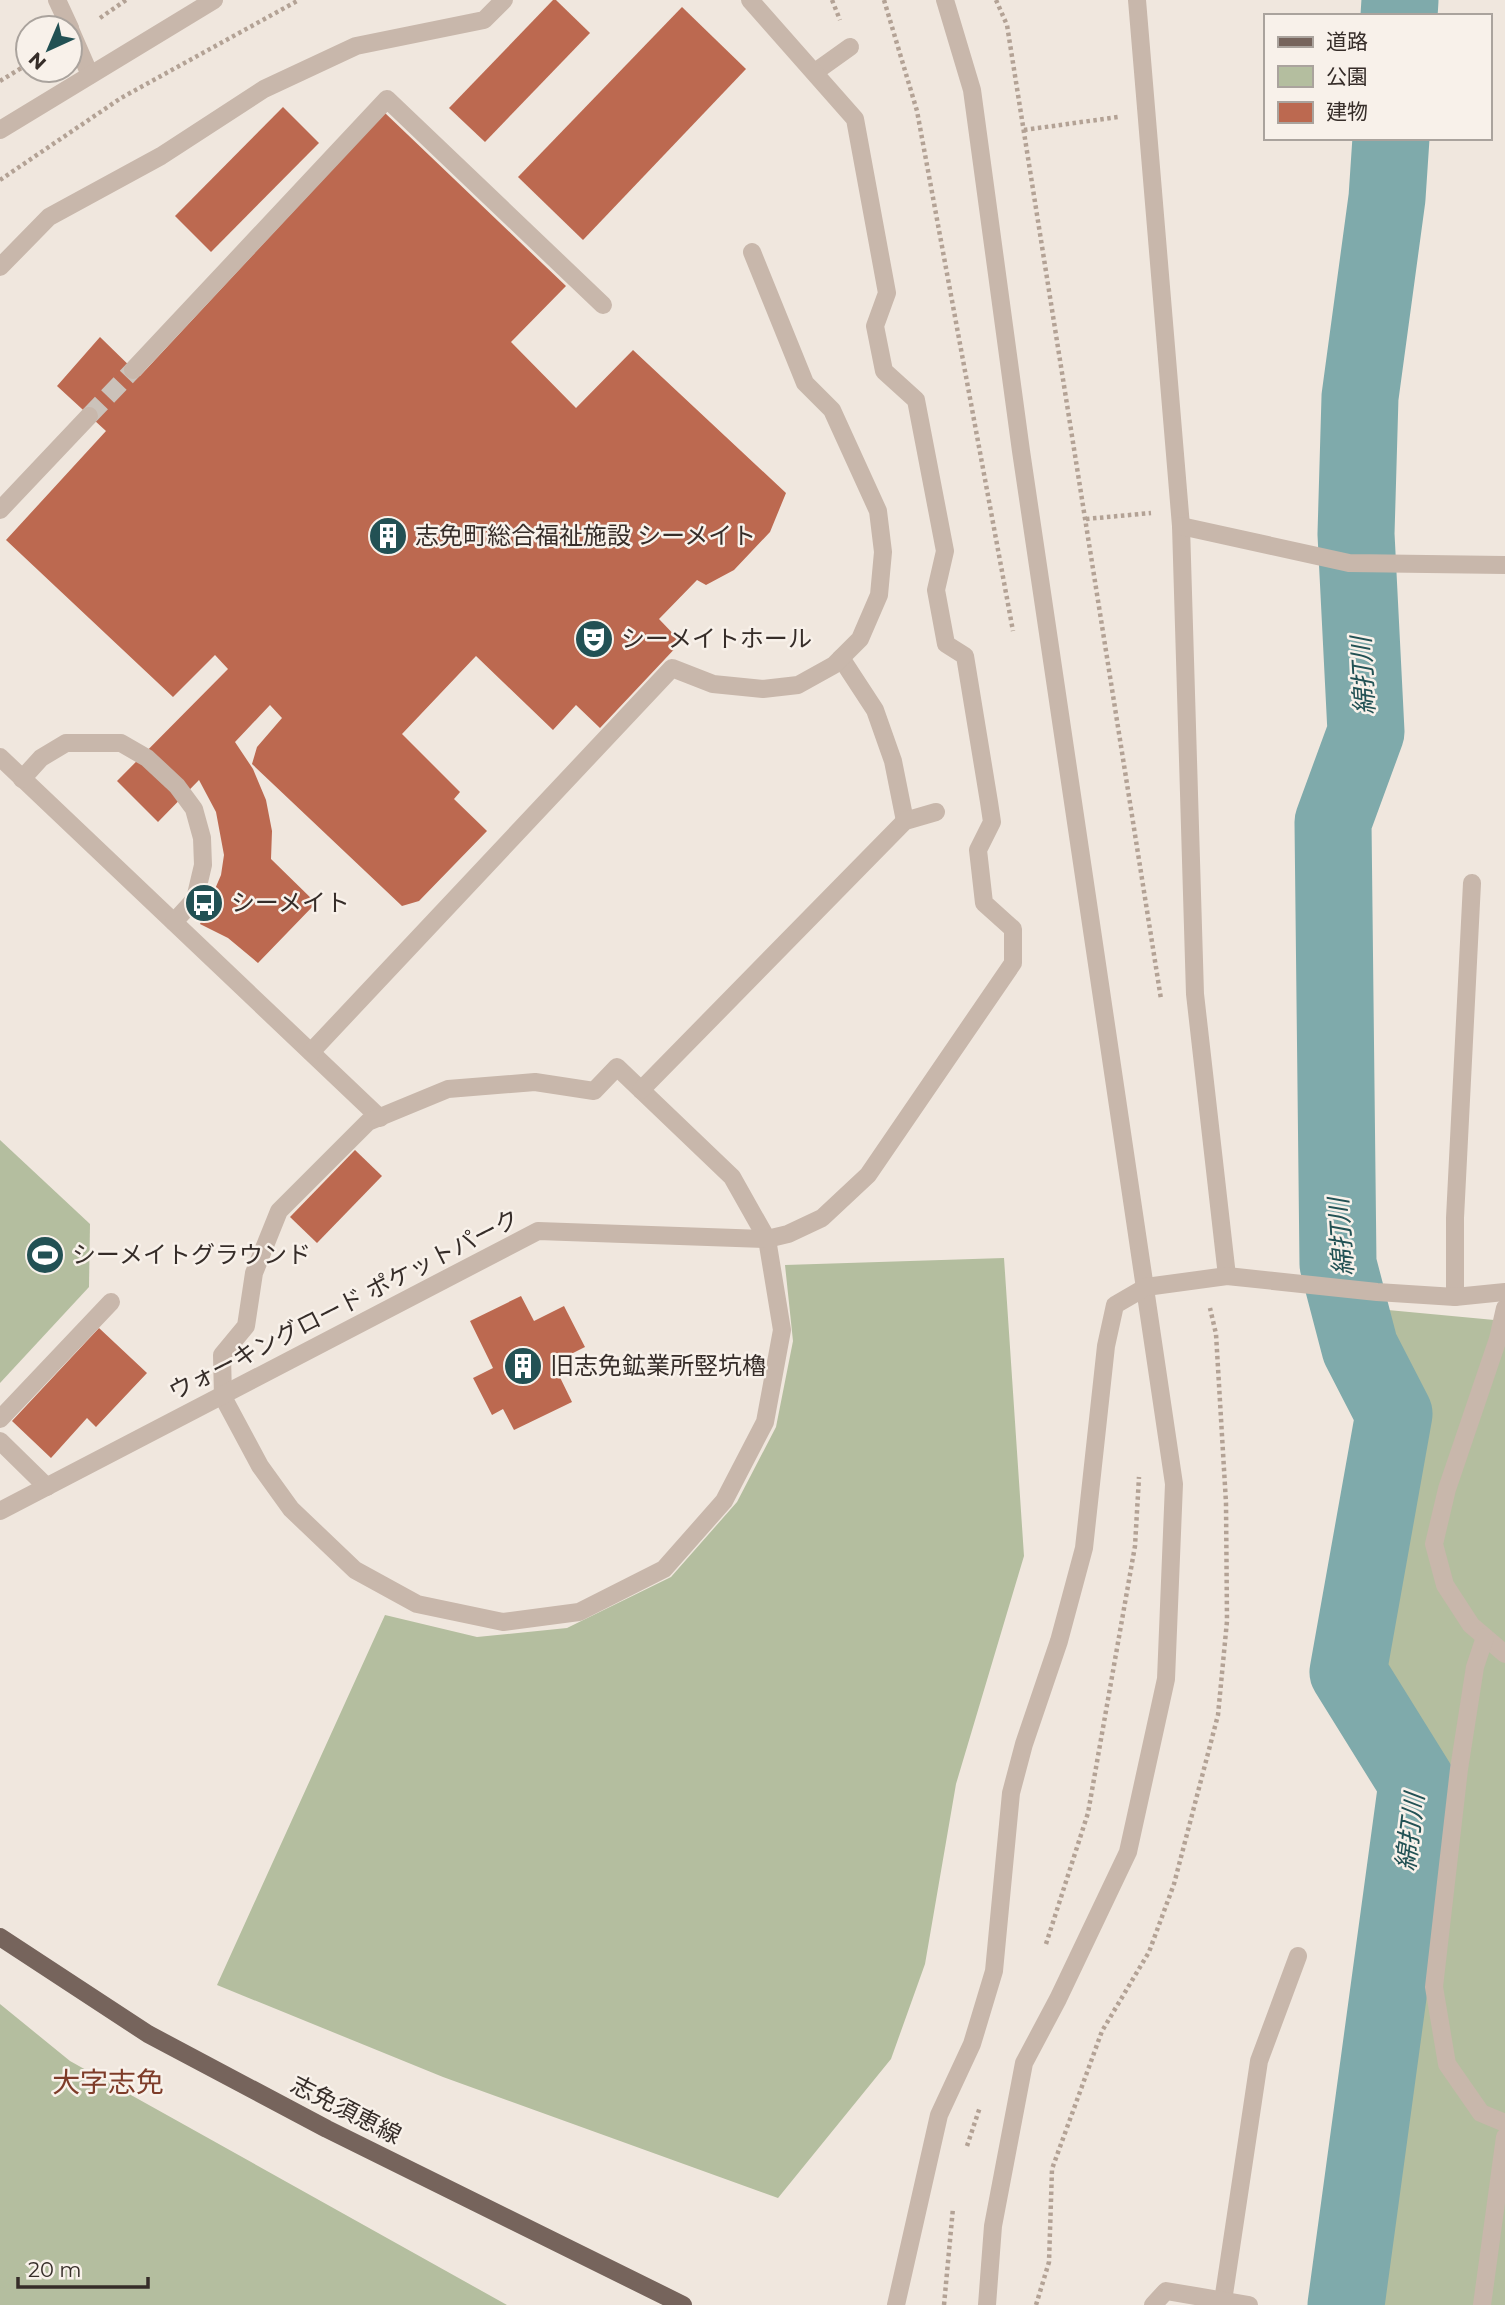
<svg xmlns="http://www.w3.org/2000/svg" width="1505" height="2305" font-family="Montserrat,'Noto Sans JP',sans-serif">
<rect width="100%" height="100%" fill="#f0e7de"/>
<g fill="#b4be9f">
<path d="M0,1140l90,84 -1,63 -89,96z"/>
<path d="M1004,1258l20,298 -68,228 -31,180 -34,95 -113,139 -335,-121 -226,-92 168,-370 92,22 90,-9 104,-51 66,-75 39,-75 17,-86 -8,-76z"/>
<path d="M1356,1307l149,14v984h-170l96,-534 -76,-105 44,-279z"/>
<path d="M0,2004l70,57 437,244h-507z"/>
</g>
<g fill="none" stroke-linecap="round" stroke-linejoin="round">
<g stroke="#7faaab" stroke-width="77">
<path d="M1399,16l1,-16"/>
<path d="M1346,2305l71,-522 -69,-111 46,-258 -34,-66 -22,-84 -5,-442 33,-90 -10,-198 4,-137 27,-199 4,-60"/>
</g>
</g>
<g fill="#bc6950">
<path d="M553,0h3l34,33 -105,109 -36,-34z"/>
<path d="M682,7l64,62 -163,171 -65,-63z"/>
<path d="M283,107l36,36 -108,109 -36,-36z"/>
<path d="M385,113l181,173 -55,56 65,66 57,-58 153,143 -16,39 -36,38 -28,15 -9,-5 -38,39 22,23 -81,86 -24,-23 -23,25 -77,-74 -74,78 58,58 -6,7 33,32 -68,70 -17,5 -150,-142 5,-17 25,-29 -12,-13 -35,37 18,27 13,31 6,31 -1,28 45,44 -58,60 -30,-25 -28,-14 21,-49 3,-20 -8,-43 -17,-32 -41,42 -41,-41 111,-112 -13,-14 -42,42 -167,-157 100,-109 -49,-45 43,-49 40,39z"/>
<path d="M355,1150l27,26 -65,67 -27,-26z"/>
<path d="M521,1296l13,25 30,-15 21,41 -32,16 19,39 -58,28 -11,-21 -11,6 -19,-37 20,-10 -23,-47z"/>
<path d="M99,1328l48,45 -51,54 -9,-9 -36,40 -39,-37z"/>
</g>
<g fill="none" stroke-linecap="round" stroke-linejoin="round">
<path stroke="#cbc2ba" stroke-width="18" stroke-dasharray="18 9" stroke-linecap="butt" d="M89,416l44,-46"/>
<g stroke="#b3a295" stroke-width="4.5" stroke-dasharray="3.5 3.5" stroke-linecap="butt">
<path d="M832,0l8,20"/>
<path d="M884,0l33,111 96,520"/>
<path d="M996,0l11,25 154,974"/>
<path d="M100,18l26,-18"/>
<path d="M0,81l28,-17"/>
<path d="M1024,130l94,-13"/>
<path d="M0,180l121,-82 178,-98"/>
<path d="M1086,519l65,-6"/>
<path d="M1046,1944l42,-131 47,-267 4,-69"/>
<path d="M967,2146l13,-39"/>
<path d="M944,2305l9,-97"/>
<path d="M1036,2305l13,-43 3,-93 50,-138 47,-79 25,-68 44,-169 9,-94 -1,-118 -10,-169 -6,-26"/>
</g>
<g stroke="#c8b7ab" stroke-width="18">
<path d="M57,0l13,28"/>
<path d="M945,0l27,90 49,361 153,1033 -8,195 -38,173 -70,147 -34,64 -31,163 -6,79"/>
<path d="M1137,0l44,526 14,468 32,282"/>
<path d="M70,29l20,46"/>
<path d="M815,72l35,-25"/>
<path d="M0,130l214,-130"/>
<path d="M0,267l49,-50 112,-61 103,-67 92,-43 128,-26 20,-20"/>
<path d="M133,370l254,-271 216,206"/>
<path d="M0,510l89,-94"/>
<path d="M1181,526l168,37 156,2"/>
<path d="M841,658l34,52 18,51 12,60"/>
<path d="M0,757l380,361"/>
<path d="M22,779l19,-21 25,-15h55l26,15 30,28 17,23 8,29 1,27 -8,34 -21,23"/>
<path d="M311,1052l361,-384 41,16 50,5 35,-4 36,-20 26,-26 19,-44 4,-43 -5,-41 -46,-101 -27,-27 -53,-131"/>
<path d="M617,1067l115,110 35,62 15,91 -17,92 -41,79 -60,68 -85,43 -76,10 -86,-18 -62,-34 -64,-61 -31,-43 -37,-69 -1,-42 24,-29 8,-53 25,-62 89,-89 80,-33 87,-7 59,9z"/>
<path d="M641,1090l264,-269 31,-9"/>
<path d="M1455,1297v-79l17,-335"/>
<path d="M1505,1308l-7,31 -51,150 -13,55 11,41 26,40 34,29"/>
<path d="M0,1419l111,-117"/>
<path d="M0,1441l47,46"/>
<path d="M0,1511l538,-280 229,8 21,-5 34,-16 46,-43 145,-212v-34l-29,-26 -6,-53 14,-28 -3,-20 -24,-146 -19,-12 -10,-54 9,-39 -29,-151 -32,-29 -9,-45 12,-33 -32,-174 -105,-119"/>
<path d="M1485,1637l-10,30 -16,102 -25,218 13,77 34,49 24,10"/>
<path d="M1223,2301l36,-240 39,-105"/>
<path d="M896,2305l43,-190 33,-71 22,-73 17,-178 13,-49 35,-103 25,-93 22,-202 9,-41 31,-18 81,-11 150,16 78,5 50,-5"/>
<path d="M1153,2305l13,-14 83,14"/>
<path d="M1482,2305l23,-168"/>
</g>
<path stroke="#76645c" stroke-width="18" d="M0,1937l148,97 179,95 356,176"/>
</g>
<defs>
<symbol id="building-disc" viewBox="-11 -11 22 22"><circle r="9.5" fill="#225154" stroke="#f8f1ea"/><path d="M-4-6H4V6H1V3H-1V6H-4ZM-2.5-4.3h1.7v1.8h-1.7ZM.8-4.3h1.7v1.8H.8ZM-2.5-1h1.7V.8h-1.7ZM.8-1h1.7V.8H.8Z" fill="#fff"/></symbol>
<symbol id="theatre-disc" viewBox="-11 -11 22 22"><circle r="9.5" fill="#225154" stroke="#f8f1ea"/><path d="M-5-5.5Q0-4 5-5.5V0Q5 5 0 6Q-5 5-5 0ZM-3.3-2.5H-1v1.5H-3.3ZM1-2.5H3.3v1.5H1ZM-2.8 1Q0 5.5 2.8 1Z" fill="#fff"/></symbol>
<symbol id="bus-disc" viewBox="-11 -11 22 22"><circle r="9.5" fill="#225154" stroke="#f8f1ea"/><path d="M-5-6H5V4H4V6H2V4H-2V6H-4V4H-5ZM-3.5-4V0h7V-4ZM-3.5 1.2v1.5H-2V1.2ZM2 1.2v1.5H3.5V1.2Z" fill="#fff"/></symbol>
<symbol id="stadium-disc" viewBox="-11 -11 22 22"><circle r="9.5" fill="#225154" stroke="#f8f1ea"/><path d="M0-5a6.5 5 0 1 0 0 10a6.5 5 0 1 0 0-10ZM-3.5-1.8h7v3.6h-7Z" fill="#fff"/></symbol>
</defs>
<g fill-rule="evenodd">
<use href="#building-disc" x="366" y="514" width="44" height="44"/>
<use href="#theatre-disc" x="572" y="617" width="44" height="44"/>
<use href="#bus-disc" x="182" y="881" width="44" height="44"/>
<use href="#stadium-disc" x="23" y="1233" width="44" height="44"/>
<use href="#building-disc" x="501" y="1344" width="44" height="44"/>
</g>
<g text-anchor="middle" stroke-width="5" stroke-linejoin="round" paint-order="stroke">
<g font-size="24" fill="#362d29" stroke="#f8f1ea" text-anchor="start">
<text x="415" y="544">志免町総合福祉施設 シーメイト</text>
<text x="621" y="647">シーメイトホール</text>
<text x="231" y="911">シーメイト</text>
<text x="72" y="1263">シーメイトグラウンド</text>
<text x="550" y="1374">旧志免鉱業所竪坑櫓</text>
</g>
<g font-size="24" fill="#362d29" stroke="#f8f1ea">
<text transform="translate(344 1305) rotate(-27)" y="8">ウォーキングロード ポケットパーク</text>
<text transform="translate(346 2110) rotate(27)" y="8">志免須恵線</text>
</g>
<g font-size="26" font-style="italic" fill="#225154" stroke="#f8f1ea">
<text transform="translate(1363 676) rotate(-93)" y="9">綿打川</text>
<text transform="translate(1341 1237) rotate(-94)" y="9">綿打川</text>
<text transform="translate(1410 1832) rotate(-83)" y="9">綿打川</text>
</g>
<g font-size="28" fill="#7e3c29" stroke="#f8f1ea">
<text x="108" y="2092">大字志免</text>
</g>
</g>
<rect x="1264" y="14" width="228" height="126" fill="#f8f1ea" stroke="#aaa39d" stroke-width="2"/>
<rect x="1278" y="37" width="35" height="10" fill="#76645c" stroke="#aaa39d" stroke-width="2"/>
<text x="1326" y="49" font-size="21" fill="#362d29">道路</text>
<rect x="1278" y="66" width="35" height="21" fill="#b4be9f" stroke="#aaa39d" stroke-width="2"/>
<text x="1326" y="84" font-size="21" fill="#362d29">公園</text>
<rect x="1278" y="102" width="35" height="21" fill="#bc6950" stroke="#aaa39d" stroke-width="2"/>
<text x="1326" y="119" font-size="21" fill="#362d29">建物</text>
<g transform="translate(49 49) rotate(224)"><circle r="33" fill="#f8f1ea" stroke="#aaa39d" stroke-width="2"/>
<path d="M0-5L12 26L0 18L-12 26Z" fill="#225154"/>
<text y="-10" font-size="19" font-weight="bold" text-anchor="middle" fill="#362d29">N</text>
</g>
<path d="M18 2277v10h130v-10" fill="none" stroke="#362d29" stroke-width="3.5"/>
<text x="28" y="2277" font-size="21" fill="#362d29" stroke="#f8f1ea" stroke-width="5" paint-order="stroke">20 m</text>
</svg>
